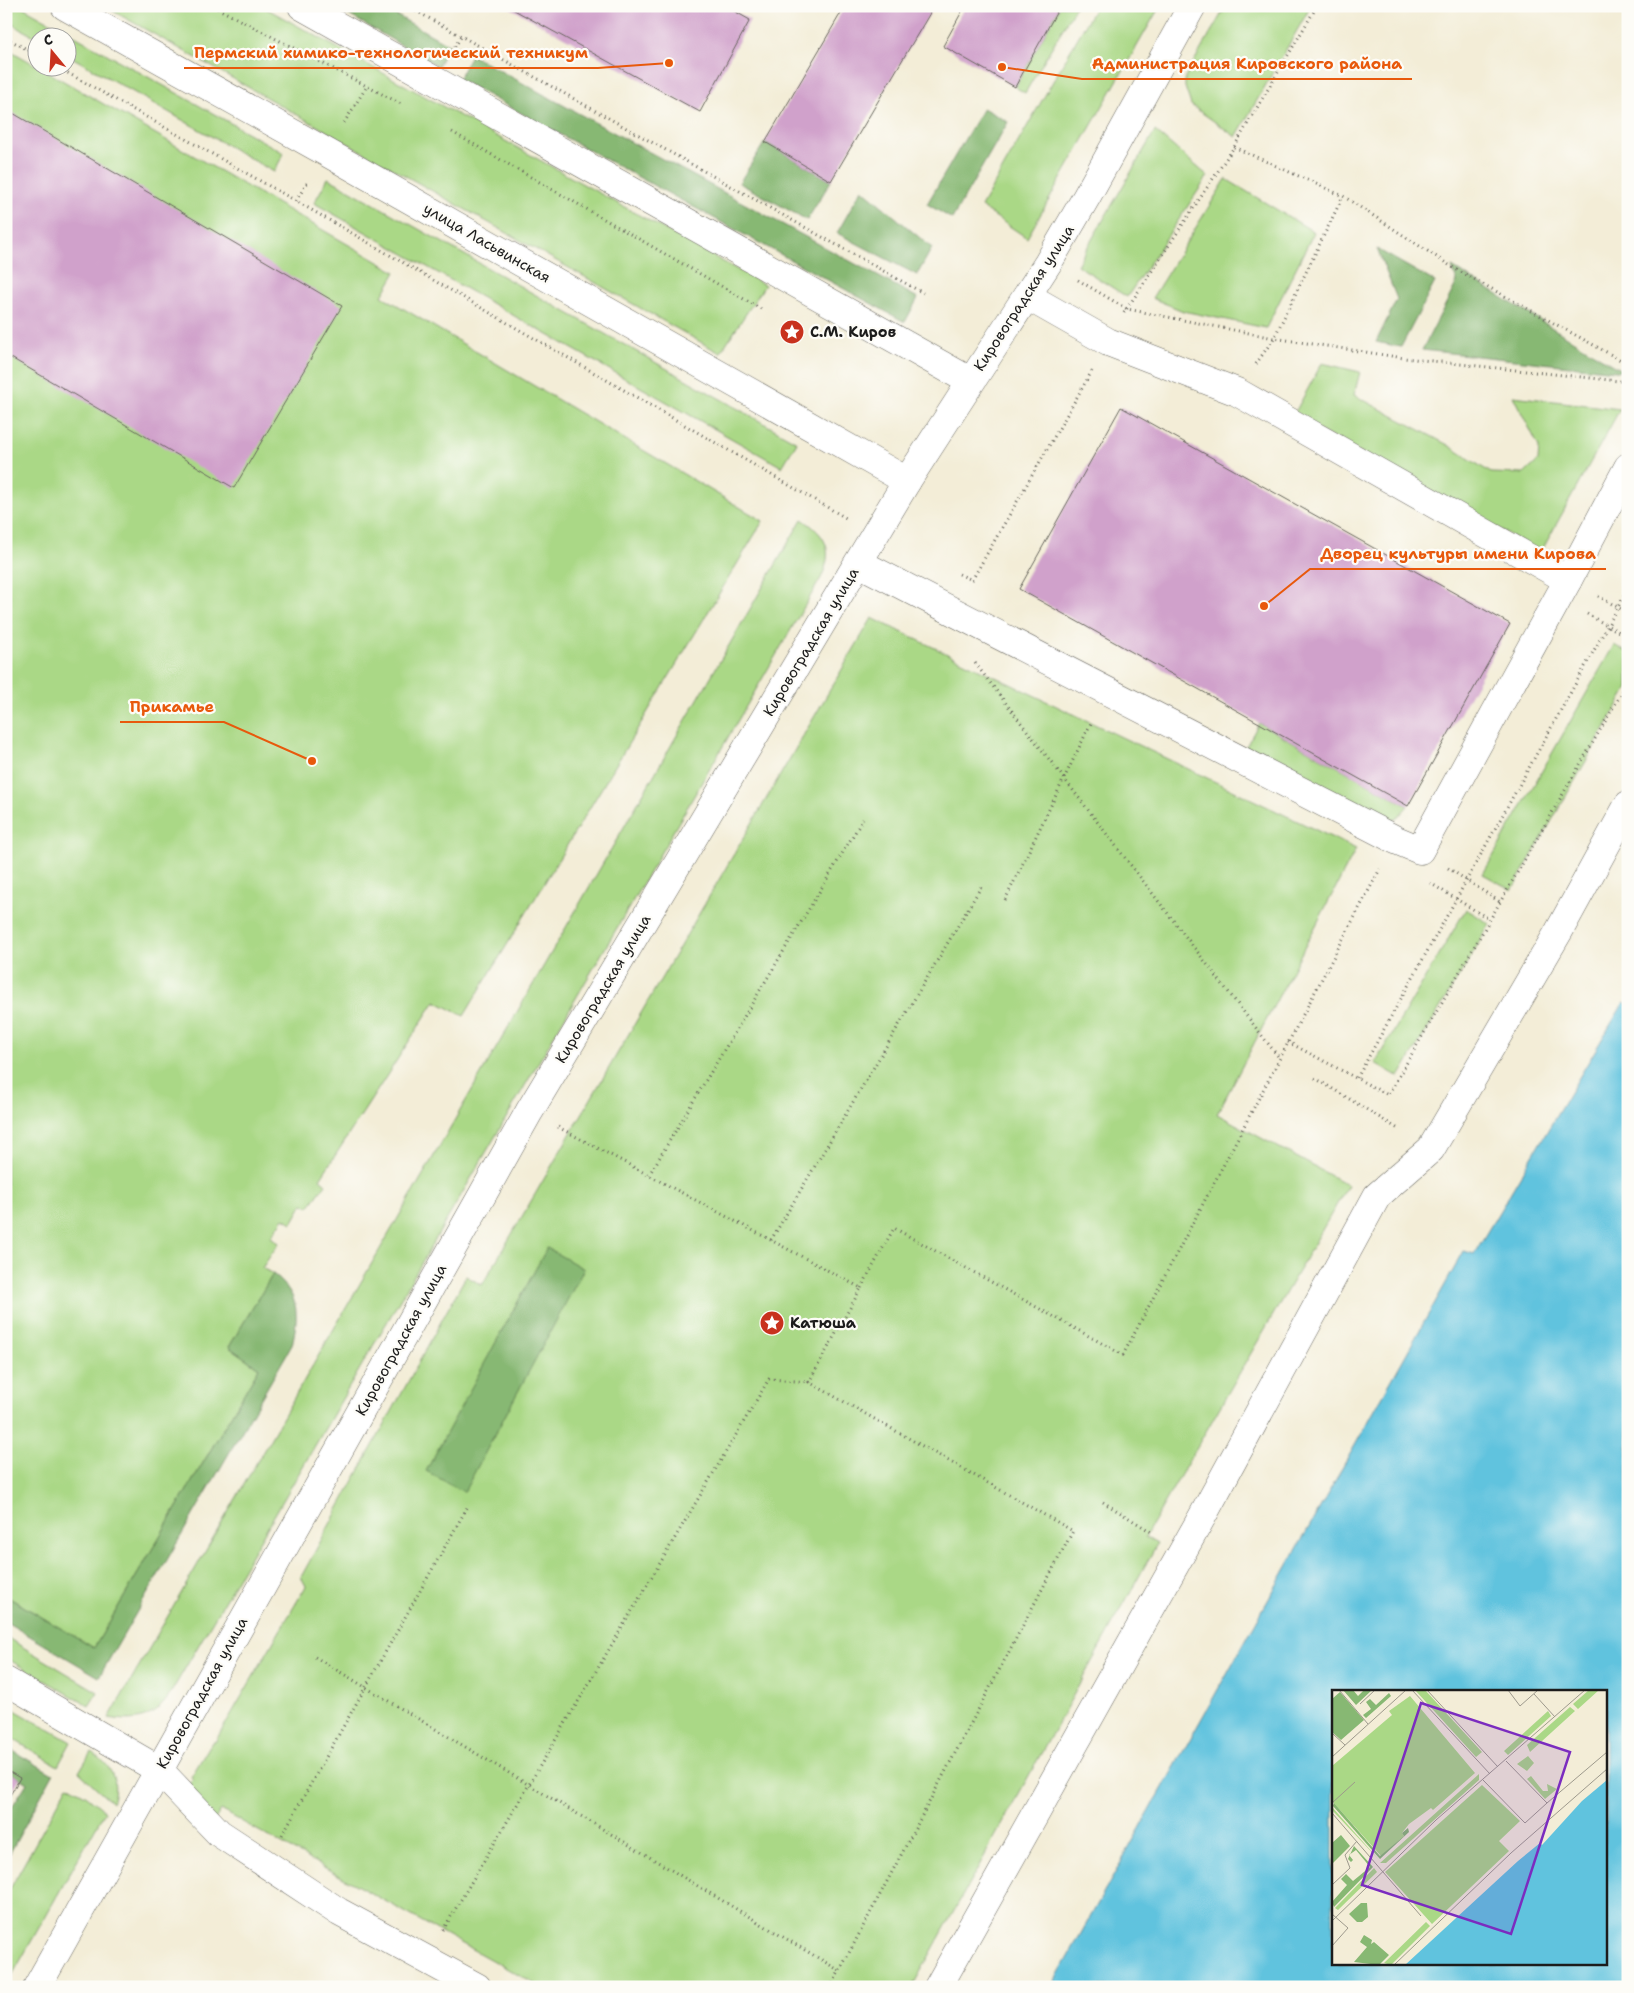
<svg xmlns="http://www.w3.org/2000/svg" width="1634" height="1993" font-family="'Shantell Sans',sans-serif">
<rect width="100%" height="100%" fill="#fdfcf7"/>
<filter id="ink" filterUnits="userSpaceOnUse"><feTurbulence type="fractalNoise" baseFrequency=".02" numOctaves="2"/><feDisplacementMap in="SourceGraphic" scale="10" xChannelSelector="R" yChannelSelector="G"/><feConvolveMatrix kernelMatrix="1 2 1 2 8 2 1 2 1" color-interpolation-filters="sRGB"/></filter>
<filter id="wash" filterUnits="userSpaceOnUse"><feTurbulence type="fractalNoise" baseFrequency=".0096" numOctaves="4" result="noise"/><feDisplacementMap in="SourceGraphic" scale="20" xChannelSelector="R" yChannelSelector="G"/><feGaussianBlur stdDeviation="1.12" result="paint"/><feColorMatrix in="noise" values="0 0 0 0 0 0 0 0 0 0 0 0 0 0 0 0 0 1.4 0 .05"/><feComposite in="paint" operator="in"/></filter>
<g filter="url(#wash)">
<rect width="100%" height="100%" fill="#f3edd7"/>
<g fill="#aad886" stroke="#637a51">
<path d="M6,6h15l263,147 -10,19 -206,-117v-17h-31l-31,-17z"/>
<path d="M104,6h158l503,279 -45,68z"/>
<path d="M1060,6h16l-51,87 -10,-6z"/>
<path d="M1096,6h64l-133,232 -46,-31z"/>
<path d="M1226,6h85l-75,131 -45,-32 -6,-18v-10z"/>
<path d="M6,48l390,224 -14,24 381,225 -299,495 -29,-15 -115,178 6,5 -17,23 -6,-3 -11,19 -8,-5 -13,19 8,6 -17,25 11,6 -44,73 30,21 -165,280 -88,-52z"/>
<path d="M1155,131l53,45 -81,121 -50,-32z"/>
<path d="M328,178l469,264 -15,25 -468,-264z"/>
<path d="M1226,179l88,53 -48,96 -83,-17 -31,-13z"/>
<path d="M1322,363l38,9 -6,23 94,50 43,28 33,1 14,-13 1,-14 -26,-51 107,13 -79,143 -248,-136z"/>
<path d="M802,519c25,17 32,31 19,59l-652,1118c-15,23 -34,27 -60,22z"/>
<path d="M872,618l484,231 -139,265 131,71 -203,352 12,7 -245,443h-372l-319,-177 -7,11 -28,-31 7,-11 -2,-2 21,-35h3l91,-156 -5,-9 165,-301 16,9z"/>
<path d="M1614,645l14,8v35l-116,202 -29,-16z"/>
<path d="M1259,723l149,83 -12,13 -9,3 -144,-70z"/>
<path d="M1466,909l24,15 -91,153 -24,-14z"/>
<path d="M6,1637l92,55 -9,14 -83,-48z"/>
<path d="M6,1705l65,37 -13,24 -52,-31z"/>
<path d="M91,1752c19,11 29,29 21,50l-33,-30z"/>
<path d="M68,1785l19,11 18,15 -99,175v-90z"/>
</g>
<g fill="#87b873" stroke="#526a48">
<path d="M333,6h47l69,39 -11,21z"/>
<path d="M471,55l447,243 -13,24 -447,-243z"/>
<path d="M983,108l25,14 -56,97 -25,-15z"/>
<path d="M765,142l66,39 -24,39 -68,-37z"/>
<path d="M862,189l70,59 -15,27 -80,-42z"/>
<path d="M1377,249l58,33 -34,65 -25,-5 21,-43z"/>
<path d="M1452,267l173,105 -203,-22 35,-68z"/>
<path d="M547,1248l37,21 -120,223 -38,-21z"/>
<path d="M273,1274c27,21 26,40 19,71l-193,332 -93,-55v-26l88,52 165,-280 -30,-21z"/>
<path d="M6,1747l47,27 -47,86v-44l21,-33 -21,-13z"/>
</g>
<path fill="#60c3de" stroke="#3e707d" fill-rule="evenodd" d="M1624,1002l4,2v983h-577l413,-736 10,3zM1333,1692h272v272h-272z"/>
<g id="blocks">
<g fill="#d0a1cb">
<path d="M507,6h218l25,14 -50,92z"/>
<path d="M845,6h73l12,7 -99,168 -66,-39z"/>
<path d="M965,6h95l-45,81 -72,-41z"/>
<path d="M6,109l336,197 -108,182 -228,-133z"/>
<path d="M1121,407l389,217 -102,182 -389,-217z"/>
<path d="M6,1770l14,8 -14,24z"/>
</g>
</g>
</g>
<g filter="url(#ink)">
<use href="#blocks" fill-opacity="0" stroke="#67655d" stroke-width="1"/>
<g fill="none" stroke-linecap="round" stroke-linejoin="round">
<defs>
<g id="minor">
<path d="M65,6l261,146 581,329"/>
<path d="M302,6l668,375"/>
<path d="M859,563l537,277 24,10 148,-270 -331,-188 -129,-50 -81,-46"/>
<path d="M1568,580l60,-113"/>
<path d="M6,1681l153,89 60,63 120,79 138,75"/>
<path d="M37,1987l492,-875 378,-631 141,-218 39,-67 105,-190"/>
<path d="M938,1987l264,-470 175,-321 54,-47 128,-218 69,-126"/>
</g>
</defs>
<use href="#minor" stroke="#67655d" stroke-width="29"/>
<g stroke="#67655d" stroke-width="3" stroke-dasharray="1 4" stroke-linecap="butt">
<path d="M213,6l190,99"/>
<path d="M407,6l516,287"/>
<path d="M6,38l32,17"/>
<path d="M452,51l9,-14"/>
<path d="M59,68l237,133 550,317"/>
<path d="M344,123l23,-37"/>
<path d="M452,132l311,178"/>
<path d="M1234,147l109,49 109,71 176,97"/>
<path d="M296,201l13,-21"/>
<path d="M1078,280l49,29 147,29 130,20 224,24"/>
<path d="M1124,313l110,-166 83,-141"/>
<path d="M1256,364l18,-26 69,-142"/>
<path d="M959,574l13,6"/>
<path d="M972,580l120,-209"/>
<path d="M1598,596l30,17"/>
<path d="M1587,614l41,23"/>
<path d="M975,663l305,396"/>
<path d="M1448,868l52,34"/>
<path d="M1430,883l59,36"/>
<path d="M1005,900l87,-179"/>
<path d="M1288,1042l100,53 240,-413"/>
<path d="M1315,1078l85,52"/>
<path d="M1357,1078l271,-489"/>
<path d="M558,1127l303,161 -52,94 264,149 -242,456"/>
<path d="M649,1175l214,-356"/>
<path d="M771,1240l210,-353"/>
<path d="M861,1288l33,-60 229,127 257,-486"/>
<path d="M1103,1502l50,31"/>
<path d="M315,1657l525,314"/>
<path d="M282,1835l186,-329"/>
<path d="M443,1930l326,-551 40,3"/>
</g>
<use href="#minor" stroke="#fff" stroke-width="28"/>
</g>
</g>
<defs>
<symbol id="sight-disc" viewBox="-11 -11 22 22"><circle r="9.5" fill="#c8321e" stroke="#fdfcf7"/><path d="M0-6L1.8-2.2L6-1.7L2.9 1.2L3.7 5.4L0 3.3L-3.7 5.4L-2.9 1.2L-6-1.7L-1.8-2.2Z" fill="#fff"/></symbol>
</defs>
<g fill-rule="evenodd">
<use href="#sight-disc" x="778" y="318" width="28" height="28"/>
<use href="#sight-disc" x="758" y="1309" width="28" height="28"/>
</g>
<g text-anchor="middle" stroke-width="4.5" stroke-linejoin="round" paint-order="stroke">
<g font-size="15" fill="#1c1c1c" stroke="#fdfcf7">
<text transform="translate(487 243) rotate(30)" y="5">улица Ласьвинская</text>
<text transform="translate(1024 298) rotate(-57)" y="5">Кировоградская улица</text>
<text transform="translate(811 642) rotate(-59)" y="5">Кировоградская улица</text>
<text transform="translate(603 989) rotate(-59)" y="5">Кировоградская улица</text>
<text transform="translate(401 1340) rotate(-61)" y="5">Кировоградская улица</text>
<text transform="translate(202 1693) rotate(-61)" y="5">Кировоградская улица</text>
</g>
<g font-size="15" font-weight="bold" fill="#1c1c1c" stroke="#fdfcf7" text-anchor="start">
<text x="810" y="337">С.М. Киров</text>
<text x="790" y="1328">Катюша</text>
</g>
</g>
<g transform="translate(1332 1690)">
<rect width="275" height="275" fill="#f3edd7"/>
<path d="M83,0h10l57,62 -6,5zM257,0h10l-21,19 -5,-5zM78,6l65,77 -42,37 -2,-2 -22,16 -7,9 2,3 -23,20 -49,-55v-35l60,-51 -3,-4zM238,17l5,4 -45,41 -3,-7zM216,21l3,5 -43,39 -4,-4zM196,66l6,7 -7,8 -10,-7zM147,84v6l-93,83h-6zM199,86l12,15h5l-1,-7 10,5 -12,10 -18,-20zM150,95l38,36 -21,20 10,10 -77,73 -47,-52zM0,117l48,54 -48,-51zM42,178l3,4 -39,38 -3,-2zM94,232l4,4 -39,39 -7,-2z" fill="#aad886"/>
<path d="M11,0h10l5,6 6,-6h8l-16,15zM8,2l24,28 -23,20 -9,-8v-33zM57,3l2,3 -25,22 -3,-3 8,-6 -5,-7 4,-3 6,6zM2,113l46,53 24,-20 -2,-3 6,-5 1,4 -29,27 -47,-53zM9,145l9,11 -18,18v-21zM22,156l19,21 -39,40 -2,-5 15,-17 -6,-6 5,-5 7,7 17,-14 -14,-17 -7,5 4,5 -2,2 -3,-3zM29,213h6l1,14 -6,5h-5l-8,-8zM32,245l8,5 -1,4 3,-2 15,13 -10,10 -25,-3 13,-15 -7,-5z" fill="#87b873"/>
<path d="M275,90v185h-202l113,-104 22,-18 2,2 40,-44z" fill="#60c3de"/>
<path fill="none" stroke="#9d998c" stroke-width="1" d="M7,0l29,34M80,0l78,84M95,0l71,77M176,0l12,16 18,-16M202,4l21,23M28,14l15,-14M0,43l13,12M0,67l74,-67M151,90l42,43 22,-20 -41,-42M0,113l23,-21M215,113l60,-51M0,123l89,103M0,195l18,-17 -5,-13 12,-14M0,224l16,14 -16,18M0,231l104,-101 149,-130M62,275l117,-112 96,-84"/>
<path fill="#7b2cbf" fill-opacity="0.15" stroke="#7b2cbf" stroke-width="2.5" d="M89,13l149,49 -59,182 -149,-49z"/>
<rect width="275" height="275" fill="none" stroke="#1c1c1c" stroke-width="2.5"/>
</g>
<path fill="none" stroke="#e8590c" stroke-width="2" d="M669 63L598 68H184M1002 67L1082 79H1412M1264 606L1310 569H1606M312 761L224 722H120"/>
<g fill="#e8590c" stroke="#fdfcf7" stroke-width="2">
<circle cx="669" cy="63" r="5"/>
<circle cx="1002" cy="67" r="5"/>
<circle cx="1264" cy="606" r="5"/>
<circle cx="312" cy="761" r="5"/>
</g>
<g font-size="16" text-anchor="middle" font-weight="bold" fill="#e8590c" stroke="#fdfcf7" stroke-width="4.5" stroke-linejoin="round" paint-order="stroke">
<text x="391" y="58">Пермский химико-технологический техникум</text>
<text x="1247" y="69">Администрация Кировского района</text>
<text x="1458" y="559">Дворец культуры имени Кирова</text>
<text x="172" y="712">Прикамье</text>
</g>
<rect width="1634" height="1993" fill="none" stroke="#fdfcf7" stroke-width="25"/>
<g transform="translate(52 52) rotate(342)"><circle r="24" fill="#fdfcf7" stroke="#a3a29f"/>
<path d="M0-4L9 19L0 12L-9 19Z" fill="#c8321e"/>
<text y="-8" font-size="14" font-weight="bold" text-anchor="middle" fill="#1c1c1c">С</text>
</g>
</svg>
